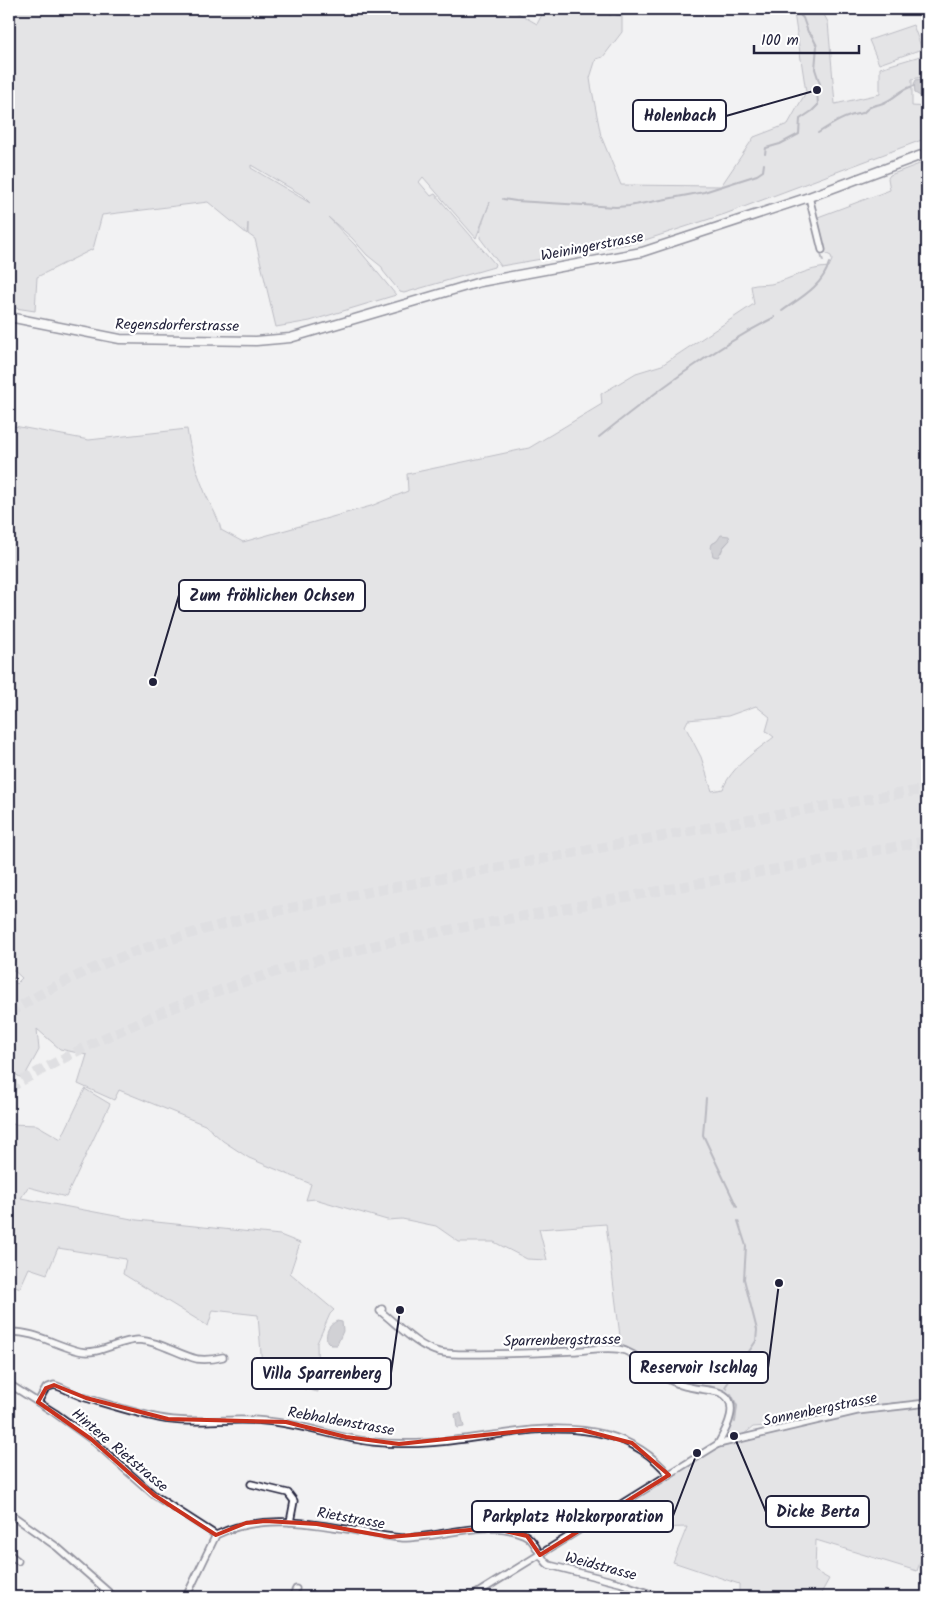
<svg xmlns="http://www.w3.org/2000/svg" width="936" height="1606" font-family="Kalam,sans-serif">
<rect width="100%" height="100%" fill="#f2f2f3"/>
<filter id="ink" filterUnits="userSpaceOnUse"><feTurbulence type="fractalNoise" baseFrequency=".02" numOctaves="2"/><feDisplacementMap in="SourceGraphic" scale="10" xChannelSelector="R" yChannelSelector="G"/><feConvolveMatrix kernelMatrix="1 2 1 2 8 2 1 2 1" color-interpolation-filters="sRGB"/></filter>
<g filter="url(#ink)">
<g fill="#d3d3d8" stroke="#7a7a8a" fill-rule="evenodd">
<path d="M9,9h502l26,15 8,-15h64l1,7 1,-7h312v2l-100,2 5,9 7,82 45,-10v-26l47,-14v22l-15,3v27l15,1v31l-202,76 -86,28 -138,24 -21,-28 1,-11 9,-25 -14,36 -53,-61 -4,5 12,14 4,-2 60,70 -1,3 -90,26 -4,-1 -17,-21 -1,-4 -15,-12 -15,-17 -24,-21 27,28 41,50 -86,26 -34,6 -21,-88 -7,-5v-11l-1,11 -39,-32 -106,13 -9,34 -56,28 -2,34 -26,-4zM794,13l12,79 -18,32 -34,13 -33,49 -100,-1 -20,-49 -10,-51 -1,-7 6,-19 7,-2 19,-25v-16l-6,-1zM251,165l51,30 8,8 -59,-35z"/>
<path d="M913,25l9,24 -43,15 -10,-24z"/>
<path d="M922,163l5,42v1195l-56,5 -42,6 -52,14 -24,2 -10,8 -17,6 -1,-2c7,-15 16,-38 -3,-49 -9,-6 -27,-4 -38,-8 -22,-9 -42,-26 -63,-38l-15,-120 -67,5 8,31 -20,-1 -33,-17h-35l-23,-16 -34,-7 -15,1 -72,-21 -9,1 5,-16 -62,-26 -26,-17 -18,-16 -86,-35 -5,10 -36,-16 9,-29 -27,-6 -23,-20 2,21 -16,29 -14,-9v-96l5,5 2,5 6,-6 -13,-12v-541l80,15 98,-11c3,21 9,41 17,61 5,14 14,25 17,40l22,12 128,-36 37,-15 -1,-17 122,-26 73,-44 -1,-10 35,-21 26,-8 92,-61 -3,-18c7,-2 13,-1 20,-2 21,-5 35,-16 58,-17l3,-7 -1,-4 -6,-3 -9,-33 2,-3 72,-27 -2,-12 2,-3zM730,540l-7,8 -2,5 -9,-9 5,-3zM756,706l14,11 -4,14 8,6c-18,14 -43,30 -51,52l-11,2 -11,-34 -16,-31 3,-6 40,-4z"/>
<path d="M85,1089l25,15 -44,93 -38,-10 -7,11 116,22 143,15 20,8 -10,30 44,37 -4,4 -13,29 1,49 -55,-13 -5,-64 -45,-5 -5,16 -85,-52 3,-15 -68,-11 -11,26 -18,-6 -9,20 -11,-5v-159l28,1 24,14z"/>
<path d="M927,1405v138l-10,28 -101,-31 -1,31 14,8 -10,18h-80v-13l-66,-22 14,-35 -100,3 128,-81 137,-36z"/>
</g>
<g fill="#a8a8b2" stroke="#727282">
<path d="M927,78v19h-5l-7,-4 -1,-9 2,-4z"/>
<path d="M721,535l8,1 1,4 -6,6 -6,11 -5,-1 -2,-8 1,-4 5,-3z"/>
<path d="M337,1321l5,1 1,9 -6,14h-6l-4,-4c-2,-9 2,-16 10,-20z"/>
<path d="M461,1413l3,14 -7,1 -2,-14z"/>
</g>
<g fill="none" stroke-linecap="round" stroke-linejoin="round">
<g stroke="#727282" stroke-width="2">
<path d="M818,133c14,-9 28,-18 45,-20 8,-9 10,-6 20,-10 12,-4 18,-15 31,-17"/>
<path d="M765,154l1,-6 14,-4 19,-10 1,-15 12,-8 6,-6 -1,-15 3,-6 -5,-15 2,-23 -5,-10 -4,-4 -5,-14 -5,-5v-4"/>
<path d="M503,199l13,2 100,6 13,-1 75,-14 53,-17 6,-4 1,-7"/>
<path d="M812,220l1,8"/>
<path d="M820,251l3,10"/>
<path d="M782,311c18,-13 41,-25 47,-48"/>
<path d="M599,437c55,-44 113,-88 176,-120"/>
<path d="M706,1098l-3,37 34,72"/>
<path d="M727,1389l-2,-2 31,-46 1,-11 -13,-51 2,-33 -8,-25"/>
<path d="M731,1394l6,12 -2,16"/>
</g>
<g stroke="#c8c8ce" stroke-width="10" stroke-dasharray="10 5" stroke-linecap="butt">
<path d="M9,1013c134,-85 296,-108 449,-138 156,-30 312,-60 469,-86"/>
<path d="M9,1088c39,-22 80,-44 122,-62 92,-42 192,-70 291,-91l505,-94"/>
</g>
<defs>
<g id="street">
<path d="M809,197l13,53"/>
<path d="M382,1309l-2,2c18,14 37,36 59,41 14,3 28,2 42,2 31,0 61,-1 92,-3 14,-1 31,-4 45,-2 14,2 22,11 33,19 8,7 20,13 30,17 12,4 25,4 37,7 25,8 8,38 0,52"/>
<path d="M9,1332c25,-1 46,13 70,19 20,5 39,-11 59,-11 21,1 39,14 59,19 8,1 18,0 26,-2"/>
<path d="M9,1384l46,29 36,26 63,56 62,40"/>
<path d="M38,1402l8,-14 8,-3c11,3 21,10 32,13 24,7 49,15 73,20 35,7 71,-1 106,3 38,3 72,17 108,21 53,6 106,-6 159,-12 52,-4 102,2 137,45"/>
<path d="M251,1484l37,9 6,8 -4,21"/>
<path d="M9,1513l48,34 57,50"/>
<path d="M9,1554l9,7"/>
<path d="M186,1597l30,-62c45,-22 95,-12 142,-4 15,3 29,6 45,7 38,0 83,-20 120,-4 13,5 15,23 26,31l71,18 39,14"/>
<path d="M292,1597l4,-8"/>
<path d="M471,1597l247,-153 139,-33 70,-8"/>
</g>
<path id="secondary" d="M9,317l111,22 136,2 34,-3 190,-56 162,-30 167,-55 118,-44"/>
</defs>
<use href="#street" stroke="#22223b" stroke-width="9"/>
<use href="#secondary" stroke="#22223b" stroke-width="11"/>
<use href="#street" stroke="#fff" stroke-width="5.5"/>
<use href="#secondary" stroke="#fff" stroke-width="8"/>
</g>
</g>
<path d="M0 0H936V1606H0ZM54,1385l32,13 82,21 118,3 60,15 53,7 133,-14h50l50,13 37,32 -129,80 -13,-19 -35,-8 -102,9 -73,-13 -52,-3 -19,2 -30,12 -62,-40 -63,-56 -53,-37 8,-14z" fill="#f2f2f3" fill-opacity=".55" fill-rule="evenodd"/>
<path fill="none" stroke="#c8321e" stroke-width="4" stroke-linejoin="round" d="M54,1385l32,13 82,21 118,3 60,15 53,7 133,-14h50l50,13 37,32 -129,80 -13,-19 -35,-8 -102,9 -73,-13 -52,-3 -19,2 -30,12 -62,-40 -63,-56 -53,-37 8,-14z"/>
<g text-anchor="middle" stroke-width="4.5" stroke-linejoin="round" paint-order="stroke">
<g font-size="15" fill="#22223b" stroke="#fff">
<text transform="translate(592 246) rotate(-11)" y="5">Weiningerstrasse</text>
<text transform="translate(177 325) rotate(1)" y="5">Regensdorferstrasse</text>
<text transform="translate(562 1340) rotate(-1)" y="5">Sparrenbergstrasse</text>
<text transform="translate(820 1409) rotate(-12)" y="5">Sonnenbergstrasse</text>
<text transform="translate(341 1421) rotate(10)" y="5">Rebhaldenstrasse</text>
<text transform="translate(120 1450) rotate(40)" y="5">Hintere Rietstrasse</text>
<text transform="translate(351 1518) rotate(10)" y="5">Rietstrasse</text>
<text transform="translate(601 1566) rotate(15)" y="5">Weidstrasse</text>
</g>
</g>
<path fill="none" stroke="#22223b" stroke-width="2" d="M817 90L726 116M153 682L179 595M779 1283L768 1368M400 1310L391 1373M734 1436L766 1512M697 1453L673 1516"/>
<g fill="#22223b" stroke="#fff" stroke-width="2">
<circle cx="817" cy="90" r="5"/>
<circle cx="153" cy="682" r="5"/>
<circle cx="779" cy="1283" r="5"/>
<circle cx="400" cy="1310" r="5"/>
<circle cx="734" cy="1436" r="5"/>
<circle cx="697" cy="1453" r="5"/>
</g>
<g fill="#fff" stroke="#22223b" stroke-width="2">
<rect x="633" y="100" width="93" height="31" rx="5"/>
<rect x="179" y="580" width="186" height="31" rx="5"/>
<rect x="630" y="1352" width="138" height="31" rx="5"/>
<rect x="252" y="1358" width="139" height="31" rx="5"/>
<rect x="766" y="1496" width="103" height="31" rx="5"/>
<rect x="472" y="1501" width="201" height="31" rx="5"/>
</g>
<g font-size="16" text-anchor="middle" font-weight="bold" fill="#22223b">
<text x="680" y="121">Holenbach</text>
<text x="272" y="601">Zum fröhlichen Ochsen</text>
<text x="699" y="1373">Reservoir Ischlag</text>
<text x="322" y="1379">Villa Sparrenberg</text>
<text x="818" y="1517">Dicke Berta</text>
<text x="573" y="1522">Parkplatz Holzkorporation</text>
</g>
<rect width="936" height="1606" fill="none" stroke="#fff" stroke-width="30"/>
<rect x="15" y="15" width="906" height="1576" fill="none" stroke="#22223b" stroke-width="2" filter="url(#ink)"/>
<path d="M754 45v8h105v-8" fill="none" stroke="#22223b" stroke-width="2.5"/>
<text x="761" y="45" font-size="15" fill="#22223b" stroke="#ffffff" stroke-width="4" paint-order="stroke">100 m</text>
</svg>
